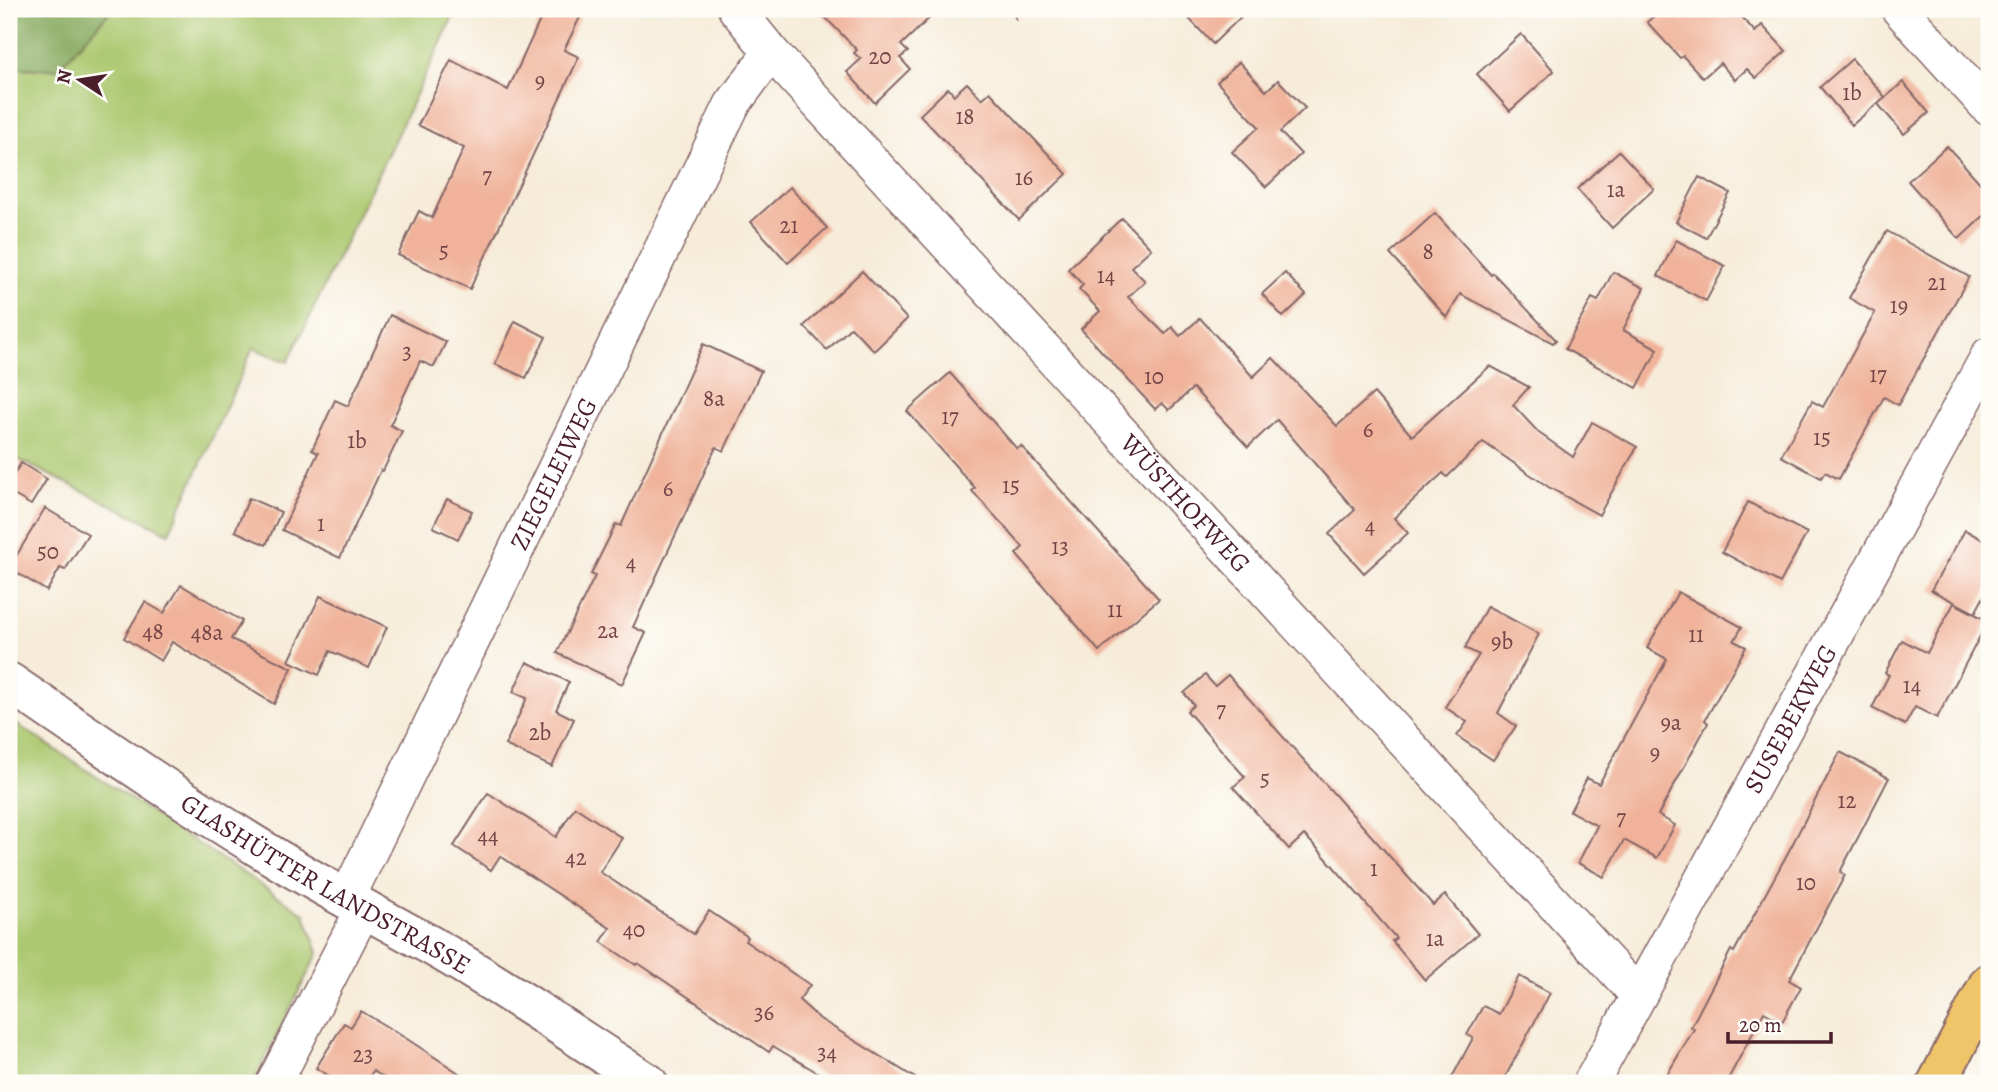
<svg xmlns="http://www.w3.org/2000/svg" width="1998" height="1092" font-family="Alegreya,serif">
<rect width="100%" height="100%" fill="#fdfcf7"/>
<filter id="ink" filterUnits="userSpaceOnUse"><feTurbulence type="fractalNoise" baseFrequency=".0143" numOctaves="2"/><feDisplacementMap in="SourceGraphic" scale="14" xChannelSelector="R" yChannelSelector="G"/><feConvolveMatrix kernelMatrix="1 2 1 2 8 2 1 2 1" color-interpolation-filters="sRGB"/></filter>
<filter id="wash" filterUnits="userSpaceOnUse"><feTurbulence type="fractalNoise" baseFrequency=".00686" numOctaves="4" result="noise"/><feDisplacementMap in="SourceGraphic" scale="28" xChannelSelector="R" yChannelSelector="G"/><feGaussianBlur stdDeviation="1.57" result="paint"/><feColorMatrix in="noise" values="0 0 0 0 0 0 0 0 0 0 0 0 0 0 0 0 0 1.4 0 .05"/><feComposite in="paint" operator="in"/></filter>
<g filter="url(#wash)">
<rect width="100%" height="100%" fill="#f6ecd9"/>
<g fill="#acc86f" stroke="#7b744d" stroke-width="2">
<path d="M112,9h345l-169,353 -35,-14 -84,185 -158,-77 -2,3v-391l49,1z"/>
<path d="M9,719l296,195 13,39 -65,130h-244z"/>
</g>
<path fill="#89ac62" stroke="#6a6646" stroke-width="2" d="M9,9h103l-54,60 -49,-1z"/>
<g id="blocks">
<g fill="#f0b29a">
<path d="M545,9h39l-20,41 15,7 -109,232 -72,-34 21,-44 13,7 32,-70 -46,-23 33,-65 57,30z"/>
<path d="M817,9h122l-38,36 7,7 -8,6 10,11 -35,34 -28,-31 14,-13 -7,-6 3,-3z"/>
<path d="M1180,9h69l-36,35z"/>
<path d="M1662,9h73l20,23 7,-7 24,26 -30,27 -9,-9 -12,11 -15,-17 -17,15 -20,-22 -3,2 -33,-36z"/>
<path d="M1521,34l33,37 -44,40 -33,-37z"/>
<path d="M1852,59l33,38 -33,28 -32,-38z"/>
<path d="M1239,62l27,29 12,-11 27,28 -25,24 21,22 -35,33 -34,-35 27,-25 -42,-45z"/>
<path d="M1903,82l26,31 -25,21 -26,-30z"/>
<path d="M967,83l15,16 8,-7 77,82 -48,46 -99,-105 28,-27 6,7z"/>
<path d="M1947,146l42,47v18l-30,28 -51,-58z"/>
<path d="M1619,151l35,38 -42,39 -35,-39z"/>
<path d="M1699,177l31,16 -24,45 -30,-16z"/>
<path d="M790,187l37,41 -39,35 -37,-41z"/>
<path d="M1435,213l56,62 2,-2 63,67 -3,3 -93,-49 -13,24 -57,-64z"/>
<path d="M1122,218l29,31 -20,18 14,14 -17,16 37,37 7,-7 8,9 20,-18 53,59 20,-19 64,68 37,-33 38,43 78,-70 39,21 -16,18 26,28 34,24 19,-35 45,25 -38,68 -49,-27 -67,-46 -36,35 -4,-4 -49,45 14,15 -44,40 -35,-39 26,-24 -78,-90 -29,27 -55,-59 -24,22 -7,-7 -7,6 -74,-80 19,-18 -21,-22 4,-4 -15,-16z"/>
<path d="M1887,231l82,46 -71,128 -14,-8 -45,82 -14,-7 -4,6 -40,-22 31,-55 11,6 52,-94 -26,-15z"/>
<path d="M1676,240l49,26 -19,35 -48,-25z"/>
<path d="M862,271l45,48 -33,32 -23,-24 -24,23 -23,-24z"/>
<path d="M1613,272l31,16 -21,42 35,19 -21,39 -72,-39 27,-51 6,3z"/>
<path d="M1285,273l21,22 -23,22 -21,-23z"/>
<path d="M390,315l56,27 -12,25 -14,-6 -30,64 12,6 -19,40 -2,-1 -41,88 -58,-28 36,-77 -6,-3 23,-50 13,6z"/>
<path d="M515,321l31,16 -20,41 -31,-14z"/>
<path d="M703,344l58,27 -37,80 -8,-4 -83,180 13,6 -24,51 -65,-31 38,-77 -4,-2 25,-50 5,2z"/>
<path d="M950,373l67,76 4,-3 138,153 -60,52 -83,-97 7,-7 -51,-56 3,-3 -68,-77z"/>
<path d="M21,463l26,16 -16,26 -22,-13v-10z"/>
<path d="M249,498l32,14 -15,33 -31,-14z"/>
<path d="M447,499l25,12 -14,28 -25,-12z"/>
<path d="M1748,502l59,31 -27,50 -58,-31z"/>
<path d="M45,508l43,26 -23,36 -5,-2 -13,23 -38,-23z"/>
<path d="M1965,530l24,13v44l-14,26 -44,-23z"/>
<path d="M181,585l61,36 -11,18 61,29 -18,36 -102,-62 -11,19 -37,-23 21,-36 19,11z"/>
<path d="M1678,592l64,35 -8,14 12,6 -41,73 3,3 -50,92 17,10 -18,33 -33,-18 -20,37 -26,-14 19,-37 -27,-15 17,-33 12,6 68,-125 -20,-11z"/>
<path d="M320,596l67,31 -18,41 -39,-17 -11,24 -30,-14z"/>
<path d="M1954,603l34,18 -51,97 -22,-11 -10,18 -33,-17 17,-33 -4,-2 17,-33 25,13z"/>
<path d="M1487,606l52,28 -41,79 18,13 -23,34 -36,-24 10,-14 -22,-15 34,-52 -14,-7z"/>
<path d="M527,662l42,20 -13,28 18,9 -22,48 -47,-22 22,-47 -14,-6z"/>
<path d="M1205,675l10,11 13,-11 205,230 12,-10 33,39 -53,46 -33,-39 4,-3 -77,-88 -15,-15 -15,14 -56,-62 12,-10 -58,-66 7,-6 -10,-12z"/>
<path d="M1840,752l49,26 -49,94 5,3 -56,105 12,7 -19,35 -18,-10 -38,71h-64l32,-54 -3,-2 40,-77 3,2 57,-105z"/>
<path d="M488,793l68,44 19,-30 47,31 -22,34 94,62 15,-23 39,26 -3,4 65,44 -11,15 21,19 103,64h-88l-62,-37 -4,6 -131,-89 -2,2 -35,-23 9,-14 -110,-72 -9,14 -37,-24z"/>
<path d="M1519,976l31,17 -48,90h-53l24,-45 -6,-3 16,-29 16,8z"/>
<path d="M361,1011l46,28 67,44h-81l-20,-12 -8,12h-24l-25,-15 28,-45 7,4z"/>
</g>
</g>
</g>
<g filter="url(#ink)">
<use href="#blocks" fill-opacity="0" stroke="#866768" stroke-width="2"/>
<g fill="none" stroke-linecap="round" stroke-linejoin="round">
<defs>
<g id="minor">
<path id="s1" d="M736,9l35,43 867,943"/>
<path d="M1899,9l90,99"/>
<path id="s2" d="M346,900l386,-795 39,-53"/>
<path d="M274,1083l89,-173"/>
<path id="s3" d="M1591,1083l398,-728"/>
</g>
<g id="tertiary">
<path id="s4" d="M9,682c85,58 169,116 257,170 54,34 111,63 166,94 74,42 144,91 216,137"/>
</g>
<path id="primary" d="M1937,1083l52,-100"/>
</defs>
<use href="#minor" stroke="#866768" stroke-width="38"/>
<use href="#tertiary" stroke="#866768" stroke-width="42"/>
<use href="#primary" stroke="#866768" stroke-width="42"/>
<path stroke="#866768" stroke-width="4.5" stroke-dasharray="2 5" stroke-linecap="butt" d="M1015,19l12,-10"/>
<use href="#minor" stroke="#fff" stroke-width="35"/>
<use href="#tertiary" stroke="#fff" stroke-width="38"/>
<use href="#primary" stroke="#f0c469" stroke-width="38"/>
</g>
</g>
<g text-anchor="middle" stroke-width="6" stroke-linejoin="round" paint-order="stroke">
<g font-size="23" fill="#744447">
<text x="880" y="64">20</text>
<text x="540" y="88">9</text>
<text x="1852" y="100">1b</text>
<text x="965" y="124">18</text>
<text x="487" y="183">7</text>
<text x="1024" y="185">16</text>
<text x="1616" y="197">1a</text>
<text x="789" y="233">21</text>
<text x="444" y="258">5</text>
<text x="1428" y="259">8</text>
<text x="1106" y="283">14</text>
<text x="1937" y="290">21</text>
<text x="1899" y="313">19</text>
<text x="407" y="359">3</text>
<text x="1878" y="382">17</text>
<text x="1154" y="384">10</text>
<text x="714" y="406">8a</text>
<text x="950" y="424">17</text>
<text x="1368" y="437">6</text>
<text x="1822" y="445">15</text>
<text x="357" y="448">1b</text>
<text x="1011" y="493">15</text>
<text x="668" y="496">6</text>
<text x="321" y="531">1</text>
<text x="1370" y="533">4</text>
<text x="1060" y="554">13</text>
<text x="48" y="559">50</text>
<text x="631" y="570">4</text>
<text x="1115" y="617">11</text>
<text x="608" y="638">2a</text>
<text x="153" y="639">48</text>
<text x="207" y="640">48a</text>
<text x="1696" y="642">11</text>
<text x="1502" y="649">9b</text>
<text x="1912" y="693">14</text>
<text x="1221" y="717">7</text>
<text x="1671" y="730">9a</text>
<text x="540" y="740">2b</text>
<text x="1655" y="760">9</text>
<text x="1265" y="786">5</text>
<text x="1847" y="808">12</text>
<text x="1621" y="825">7</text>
<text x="488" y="843">44</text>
<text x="576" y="865">42</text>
<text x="1374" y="876">1</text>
<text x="1806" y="890">10</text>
<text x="634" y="937">40</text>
<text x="1435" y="946">1a</text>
<text x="764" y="1020">36</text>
<text x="827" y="1060">34</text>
<text x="363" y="1062">23</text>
</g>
<g font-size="26" fill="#4a1f2b" stroke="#fdfcf7">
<text dy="9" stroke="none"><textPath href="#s2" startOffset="474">ZIEGELEIWEG</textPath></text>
<text dy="9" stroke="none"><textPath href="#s1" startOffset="668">WÜSTHOFWEG</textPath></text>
<text dy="9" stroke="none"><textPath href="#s3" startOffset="415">SUSEBEKWEG</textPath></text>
<text dy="9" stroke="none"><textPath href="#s4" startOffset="376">GLASHÜTTER LANDSTRASSE</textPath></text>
</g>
</g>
<rect width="1998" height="1092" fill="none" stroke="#fdfcf7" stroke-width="35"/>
<g transform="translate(80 80) rotate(282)" stroke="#fdfcf7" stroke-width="5" paint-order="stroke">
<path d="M0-5L12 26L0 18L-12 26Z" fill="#4a1f2b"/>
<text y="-10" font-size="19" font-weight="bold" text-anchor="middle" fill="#4a1f2b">N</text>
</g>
<path d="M1728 1032v10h103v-10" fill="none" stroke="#4a1f2b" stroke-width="3.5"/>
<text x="1739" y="1032" font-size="21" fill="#4a1f2b" stroke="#fdfcf7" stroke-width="5" paint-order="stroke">20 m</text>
</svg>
